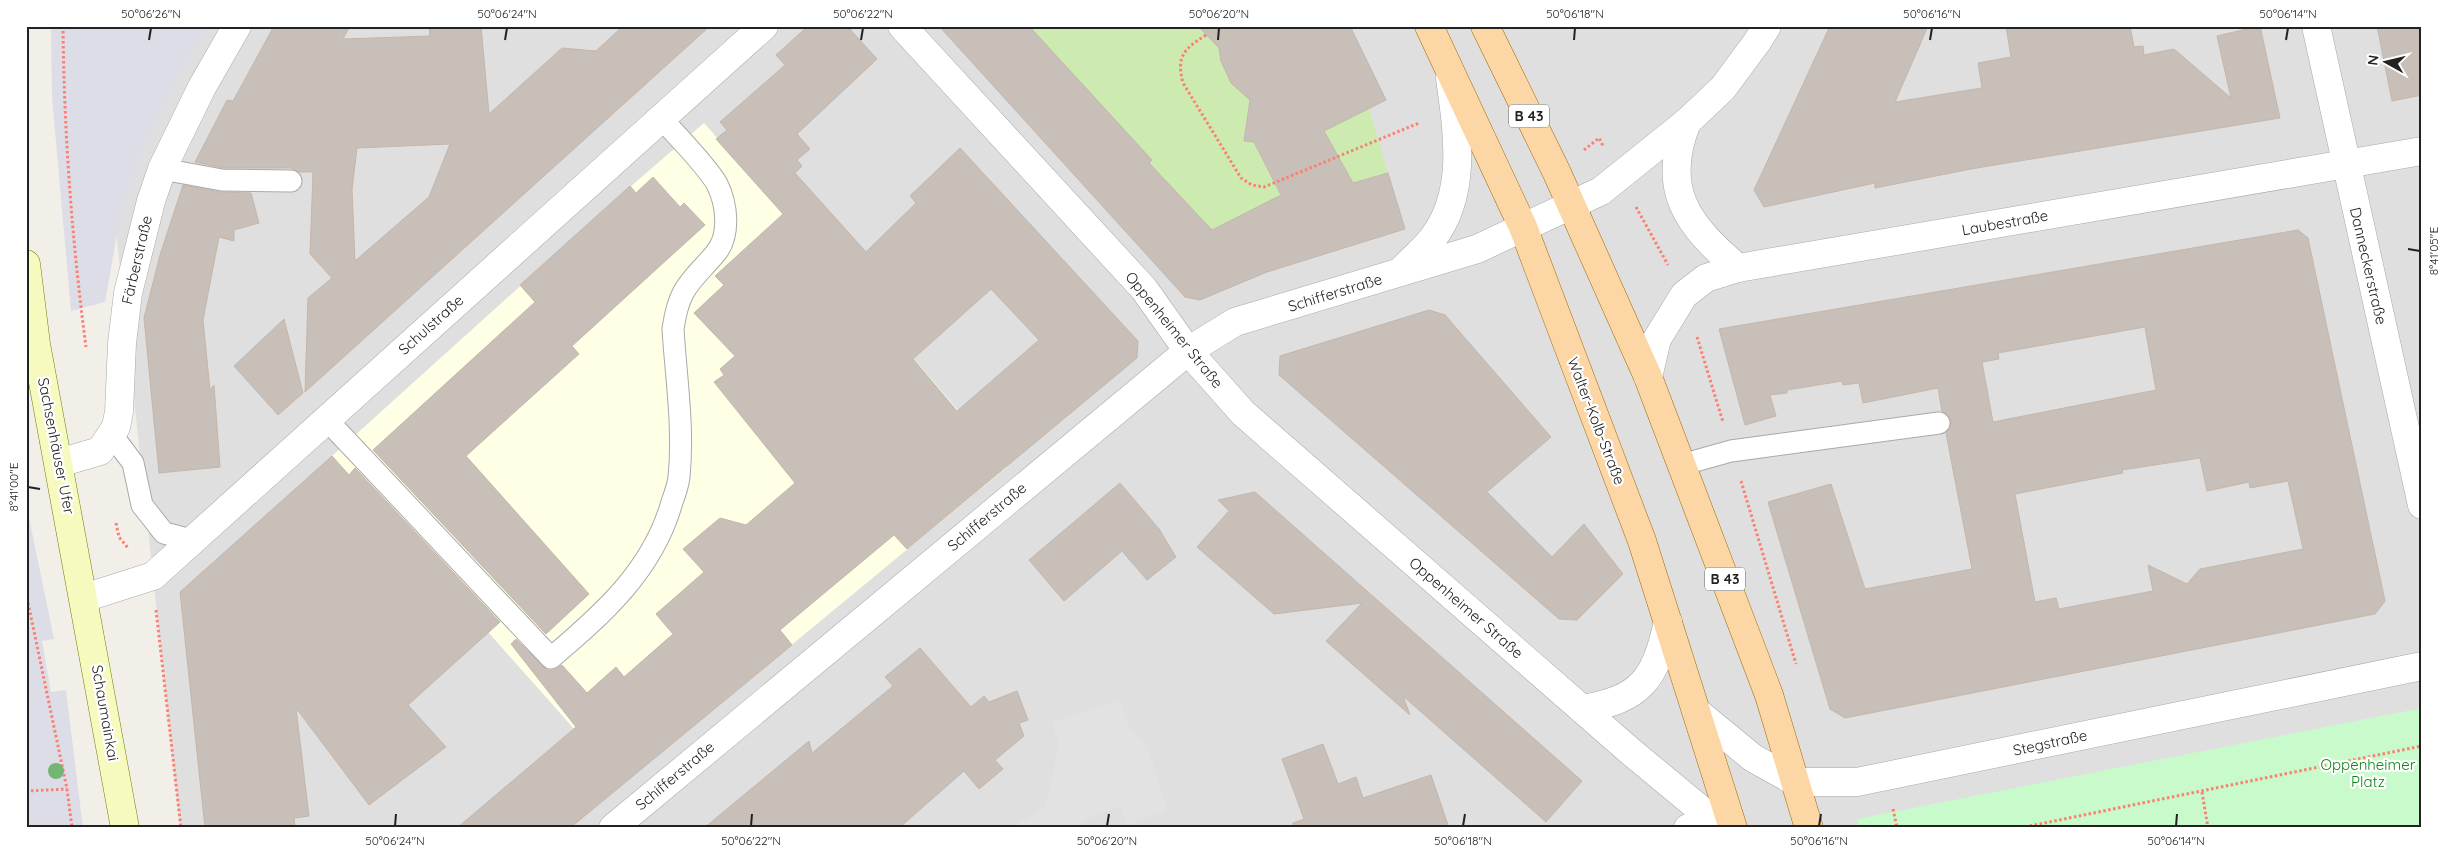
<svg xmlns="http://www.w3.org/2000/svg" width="2448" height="854" font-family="Quicksand,sans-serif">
<rect width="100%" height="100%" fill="#f2efe9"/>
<path fill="#e0dfdf" d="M94,26h2328v802h-2242z"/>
<path fill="#ffffe5" d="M704,123l209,235 94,109 -384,317 -291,-328 298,-269z"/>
<path fill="#cdebb0" d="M1029,26h174l17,19 1,16 10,22 19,15 -6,43 10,1 15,29 61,-30 -6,-10 45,-23 19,65 -161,50 -26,10 -12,-28 -40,-42 3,-3 -65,-71 -4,3z"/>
<path fill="#c8facc" d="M2422,708v120h-563l-2,-9z"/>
<path fill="#e2e2e2" d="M1120,701l8,25 20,20 19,64 -40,15 -6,-18 -39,14 1,7h-72l34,-20 14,-63 -7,-23z"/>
<g fill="#dddde8">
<path d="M51,26h160l-32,48 -34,71 -23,61 -17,96 -34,9 -19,-214z"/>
<path d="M26,503l28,136 -12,2 9,51 15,-2 17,138h-57z"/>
</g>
<g fill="#c7bfb8" stroke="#c4b6ab" fill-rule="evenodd">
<path d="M274,26h76l-7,13 87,-3 -1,-10h52l8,88 73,-66 34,3 27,-25h87l-405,366 3,-94 24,-20 -22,-24 3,-82h-14l-8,-4h-68l-28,-6 32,-62 6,1zM450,144l-21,53 -74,64 -3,-72 5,-41z"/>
<path d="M808,26h39l30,33 -80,75 13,15 -13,11 5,6 -7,7 71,79 50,-49 -6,-7 50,-48 178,193 -1,17 -230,191 -13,-14 -114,95 12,15 -222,183h-113l119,-101 -65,-83 5,-5 31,31h7l8,-5 25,28 29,-26 8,10 49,-43 -17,-20 48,-42 -21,-23 37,-31 26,7 49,-42 -81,-101 10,-7 -4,-6 15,-13 -41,-43 30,-28 -9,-9 68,-62 -67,-75 11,-9 -7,-8 65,-57 -9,-10zM991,289l48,51 -82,71 -44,-52z"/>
<path d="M939,26h90l123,134 -3,3 63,67 69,-35 -27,-53 -10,-1 6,-41 -19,-17 -10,-22 -2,-13 -21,-22h152l36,74 -62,31 29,52 35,-10 17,56 -138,43 -67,28 -15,-3z"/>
<path d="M1830,26h98l-33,76 87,-14 -4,-25 33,-6 -5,-31h124l4,21 9,-1 1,9 30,-6 57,49 -14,-62 43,-10 20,92 -309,51 -96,19v-5l-111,24 -10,-17z"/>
<path d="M2377,26h45v69l-30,6z"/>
<path d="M653,177l27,30 4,-4 21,22 -133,121 7,8 -113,102 123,138 -43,40 -173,-184 162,-148 -15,-17 110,-99 6,7z"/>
<path d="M183,185l37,7 31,1 8,30 -25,7v11l-15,-4 -16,83 7,70 4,-5 6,82 -61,6 -15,-155 16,-63z"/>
<path d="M2298,230l10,8 77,363 -10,13 -530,104 -15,-9 -62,-207 63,-18 34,105 107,-20 -26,-136 4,-5 1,-7 -2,-6 -7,-4 -4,-23 -75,15 -4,-20 -16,2 -1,-4 -55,9v3l-17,2 6,21 -31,9 -26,-96zM2145,327l11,63 -163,32 -11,-60 17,-3 -1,-6zM2200,458l7,33 42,-9 1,6 38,-7 15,68 -103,20 -13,15 -39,-19 5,26 -94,18 -3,-11 -21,4 -20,-108 108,-21 -1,-3z"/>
<path d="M1429,310l16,5 106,122 -64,55 65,65 32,-33 39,50 -46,46 -18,-1 -280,-244 1,-19z"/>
<path d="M284,319l19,74 -25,22 -44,-49z"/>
<path d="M332,456l17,19 6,-7 145,154 -92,83 38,42 -77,58 -73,-97 13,108 -15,2 1,10h-90l-25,-236z"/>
<path d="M1120,483l39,46 17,28 -29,23 -25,-29 -58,50 -35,-41z"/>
<path d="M1255,492l327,289 -36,41 -143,-126 7,19 -84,-74 36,-38 -88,11 -77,-67 32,-36 -11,-11z"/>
<path d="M920,648l51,59 13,-11 5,6 28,-11 11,29 -9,3 5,13 -29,24 8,9 -24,20 -15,-18 -65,57h-195l105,-87 3,12 81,-67 -8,-9z"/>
<path d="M1323,744l15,40 18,-7 7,21 68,-23 18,53h-156v-5l11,-4 -22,-60z"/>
</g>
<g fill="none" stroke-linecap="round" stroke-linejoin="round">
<defs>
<g id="service">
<path d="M162,169l60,11 69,1"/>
<path d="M326,419l225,239c52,-44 102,-88 121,-156 3,-8 6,-17 7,-25 5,-49 -3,-99 -6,-148 6,-42 17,-46 42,-75 16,-18 12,-50 2,-70 -10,-18 -40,-48 -55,-65"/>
<path d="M112,435l21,28 9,42 22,28 27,7"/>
<path d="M1681,465l50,-14 208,-28"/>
</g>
<g id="minor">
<path d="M902,26l242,263 44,62 55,62 387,338 93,77"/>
<path d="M2316,26l106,479"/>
<path d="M1687,122c-27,67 0,103 51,146"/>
<path d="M1401,271c10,-11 23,-21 32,-33 35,-46 24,-108 17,-160"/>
<path d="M1648,377l9,-38 27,-44 22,-17 32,-10 684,-117"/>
<path d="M59,463l41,-12 16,-24 3,-15 3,-69 6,-50 23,-92 11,-32 40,-82 35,-61"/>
<path d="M84,598l69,-22 611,-550"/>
<path d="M1582,709c59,-10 73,-29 86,-87"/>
<path d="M1697,712l56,46 43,24h61l565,-116"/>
<path d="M613,828l575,-477 47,-29 242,-73 124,-58 86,-69 36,-34 34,-46 10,-16"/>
<path d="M1688,828l24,-9"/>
</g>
<path id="secondary" d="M26,264l10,80 89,484"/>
<g id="primary">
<path d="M1429,26l94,201 119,314 91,287"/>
<path d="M1485,26l72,147 91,204 121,318 40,133"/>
</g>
</defs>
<use href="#service" stroke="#a9a9a9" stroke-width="23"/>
<use href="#minor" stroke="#a9a9a9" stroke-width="29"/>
<use href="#secondary" stroke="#707d05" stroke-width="29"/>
<use href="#primary" stroke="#a06b00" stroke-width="29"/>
<g stroke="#fa8072" stroke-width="3" stroke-dasharray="2.5 2.5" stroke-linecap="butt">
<path d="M63,26c1,107 9,215 23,321"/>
<path d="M1206,35c-22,14 -30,21 -23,48l58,95 11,7 12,2 155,-64"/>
<path d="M1584,150l15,-12 4,8"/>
<path d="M1636,207l32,58"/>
<path d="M1697,337l26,85"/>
<path d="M1741,481l55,183"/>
<path d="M116,523l3,14 9,11"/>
<path d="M26,593l41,196 5,39"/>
<path d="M156,610l25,218"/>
<path d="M26,791l41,-2"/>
<path d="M2202,792l6,36"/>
<path d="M1893,809l4,19"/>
<path d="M2020,828l402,-82"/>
</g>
<use href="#service" stroke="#fff" stroke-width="21"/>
<use href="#minor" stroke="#fff" stroke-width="28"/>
<use href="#secondary" stroke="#f7fabf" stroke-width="28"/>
<use href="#primary" stroke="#fcd6a4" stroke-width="28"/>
</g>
<circle fill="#74b475" cx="56" cy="771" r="8"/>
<path fill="none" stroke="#222" stroke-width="2" d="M149,40l2,-12M505,40l2,-12M861,40l2,-12M1218,40l1,-12M1574,40l1,-12M1930,40l2,-12M2286,40l2,-12M2408,249l12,2M28,487l12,2M395,826l1,-12M751,826l1,-12M1107,826l2,-12M1463,826l2,-12M1819,826l2,-12M2176,826l1,-12"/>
<g text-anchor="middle" stroke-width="4.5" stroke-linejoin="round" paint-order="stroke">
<g fill="#fff" stroke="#646464" stroke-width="1">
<rect x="1509" y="104.5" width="40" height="23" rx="4"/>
<rect x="1705" y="567.5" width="40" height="23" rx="4"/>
</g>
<g font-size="14" font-weight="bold" fill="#222">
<text x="1529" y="121">B 43</text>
<text x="1725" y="584">B 43</text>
</g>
<g font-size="15" fill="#222" stroke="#fff">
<text transform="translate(2005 223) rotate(-10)" y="5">Laubestraße</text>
<text transform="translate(137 260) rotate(-77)" y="5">Färberstraße</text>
<text transform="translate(2368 266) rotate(77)" y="5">Danneckerstraße</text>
<text transform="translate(1335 293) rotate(-17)" y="5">Schifferstraße</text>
<text transform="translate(431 325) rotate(-42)" y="5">Schulstraße</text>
<text transform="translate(1174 330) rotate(51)" y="5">Oppenheimer Straße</text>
<text transform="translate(1596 421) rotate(69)" y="5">Walter-Kolb-Straße</text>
<text transform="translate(56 446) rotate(79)" y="5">Sachsenhäuser Ufer</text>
<text transform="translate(987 517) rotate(-40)" y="5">Schifferstraße</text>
<text transform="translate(1466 608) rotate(41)" y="5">Oppenheimer Straße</text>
<text transform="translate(105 713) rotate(80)" y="5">Schaumainkai</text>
<text transform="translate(2050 743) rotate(-12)" y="5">Stegstraße</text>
<text transform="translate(675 776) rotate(-40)" y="5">Schifferstraße</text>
</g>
<g font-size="15" fill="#0c8416" stroke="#fff">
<text x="2368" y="770">Oppenheimer<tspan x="2368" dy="17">Platz</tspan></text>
</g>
</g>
<rect width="2448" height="854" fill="none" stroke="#ffffff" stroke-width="55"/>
<g transform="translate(2386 62) rotate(278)" stroke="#ffffff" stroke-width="4" paint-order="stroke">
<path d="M0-4L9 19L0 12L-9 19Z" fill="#222222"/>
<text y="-8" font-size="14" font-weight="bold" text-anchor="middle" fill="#222222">N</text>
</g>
<rect x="28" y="28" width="2392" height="798" fill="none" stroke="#222" stroke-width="2"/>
<g font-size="12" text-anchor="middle" fill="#222">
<text x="151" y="18">50°06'26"N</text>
<text x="507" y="18">50°06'24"N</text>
<text x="863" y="18">50°06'22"N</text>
<text x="1219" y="18">50°06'20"N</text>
<text x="1575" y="18">50°06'18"N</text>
<text x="1932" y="18">50°06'16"N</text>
<text x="2288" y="18">50°06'14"N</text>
<text transform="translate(2434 251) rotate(-90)" y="4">8°41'05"E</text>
<text transform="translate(14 487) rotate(-90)" y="4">8°41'00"E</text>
<text x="395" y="845">50°06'24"N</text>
<text x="751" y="845">50°06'22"N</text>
<text x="1107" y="845">50°06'20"N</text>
<text x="1463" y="845">50°06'18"N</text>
<text x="1819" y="845">50°06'16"N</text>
<text x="2176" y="845">50°06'14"N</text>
</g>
</svg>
